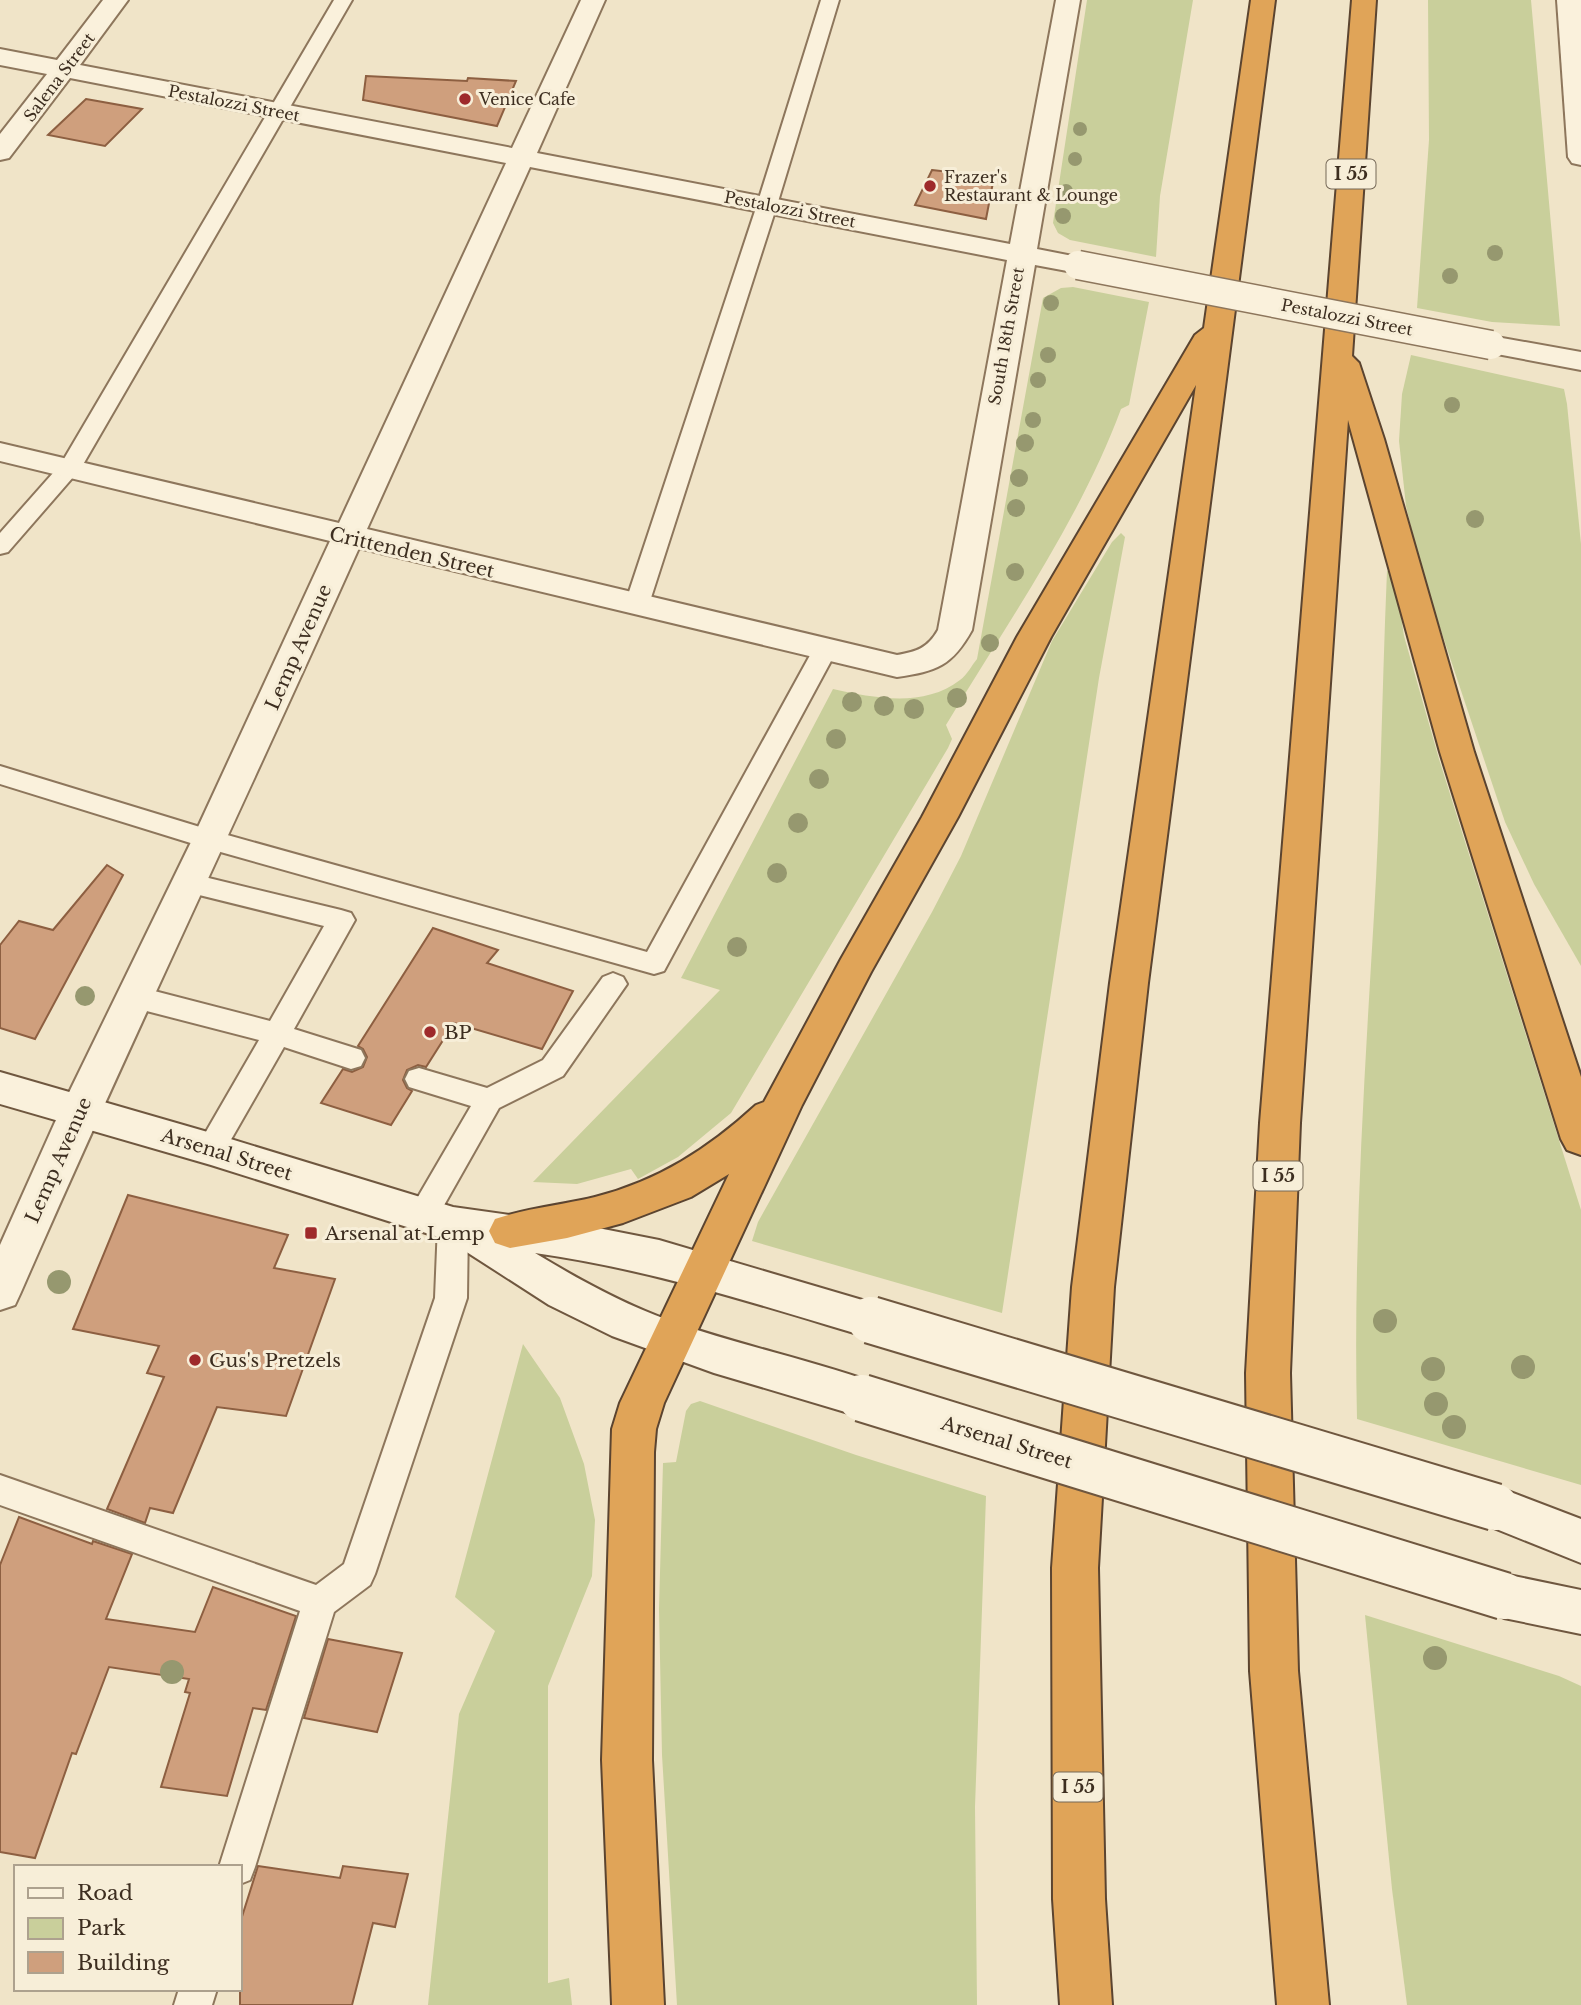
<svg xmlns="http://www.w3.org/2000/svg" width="1581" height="2005" font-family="'Libre Baskerville',serif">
<rect width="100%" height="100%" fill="#f0e4c8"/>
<g fill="#c9cf9b">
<path d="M1087,0h106l-33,196 -4,61 -86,-17 -12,-7 -5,-10z"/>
<path d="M1428,0h103l29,326 -68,-4 -75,-14 12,-168z"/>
<path d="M1073,287l76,15 -20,103 -8,4c-42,113 -114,214 -175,316l6,14 -4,9 -217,365 -53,44 -40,22 -7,-10 -54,15 -44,-2 187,-192 -39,-12 152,-289c41,9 91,19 127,-9 7,-5 12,-15 17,-21l66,-361 18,-10z"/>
<path d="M1411,355l153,34 3,15 14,140v422l-47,-82 -29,-62 -82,-245 -17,-71 -7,-65 3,-47z"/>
<path d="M1121,533l4,4 -26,141 -97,635 -250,-72 6,-19 174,-310 29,-56 91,-215 60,-99z"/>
<path d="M1387,571h7l10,65 35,123 142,451v275l-224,-66c-4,-168 7,-336 17,-504 7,-114 8,-229 13,-344z"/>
<path d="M523,1344l37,54 24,66 11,56 -3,56 -44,110v297l21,-5 3,27h-144l31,-291 36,-83 -40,-34z"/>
<path d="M700,1401l156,54 130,41 -11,311 2,198h-300l-15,-250 -3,-146 4,-146 13,-1 10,-51 5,-7z"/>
<path d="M1365,1615l194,61 22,10v319h-174l-15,-116z"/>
</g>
<g fill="#cf9f7d" stroke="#8d5f41" stroke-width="2">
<path d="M366,76l101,5 1,-3 48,3 -19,45 -134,-26z"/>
<path d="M86,99l56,10 -37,37 -57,-11z"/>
<path d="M932,170l62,7 -8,42 -71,-14z"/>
<path d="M107,865l16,10 -88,164 -35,-11v-83l19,-24 34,9z"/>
<path d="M433,928l65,22 -11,13 86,28 -31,58 -88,-26 -28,44 -8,-2 -11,5 -4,10 4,8 5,3 -21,34 -70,-22 22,-34 9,3 11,-5 4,-10 -4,-8 -5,-3z"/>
<path d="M128,1195l160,40 -14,33 61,11 -49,137 -69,-9 -44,106 -23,-5 -5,15 -38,-14 57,-132 -17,-4 12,-27 -86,-17z"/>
<path d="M19,1517l73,27 1,-3 39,13 -26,65 89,13 18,-45 83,29 -30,94 -13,-2 -26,88 -66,-9 29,-94 -5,-1 4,-13 -80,-12 -33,87 -4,-1 -37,105 -35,-6v-287z"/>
<path d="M328,1639l74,14 -25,79 -73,-14z"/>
<path d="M258,1866l82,12 3,-12 65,8 -13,53 -22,-4 -21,82h-112v-82z"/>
</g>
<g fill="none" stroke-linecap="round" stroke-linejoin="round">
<defs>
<g id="lane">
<path d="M334,0h18l-271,468 -73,84 -8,2v-21l61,-69z"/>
<path d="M821,0h18l-62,205 -128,399 -4,6 -8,2 -8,-2 -4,-6 132,-399z"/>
<path d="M826,640l9,2 3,6 -174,323 -10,3 -444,-125 -210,-65v-18l213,65 434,121 167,-304 3,-6z"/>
<path d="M188,873l153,37 10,3 4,7 -61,109 67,21 4,8 -4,8 -10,3 -67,-22 -63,110 -10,4 -10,-4 -5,-8 63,-109 -124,-32 -10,-3 -4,-8 4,-8 10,-3 135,35 54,-95 -145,-36 -4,-7 4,-7z"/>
<path d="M613,973l10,4 4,7 -64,92 -64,32 -65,115 -11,3 -11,-3 -4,-9 63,-108 -62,-19 -4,-8 4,-8 10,-3 68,20 56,-28 60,-83z"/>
<path d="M453,1211l11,4 4,9 -1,74 -92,276 -5,11 -36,27 -79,255 -5,13 -10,4v-17h-21l81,-256 -300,-106v-30l316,110 28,-21 91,-266 3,-74 4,-9z"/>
<path d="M179,1989h38l-5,16h-38z"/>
</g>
<g id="street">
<path d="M103,0h25l-48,65 432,83 69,-148h24l-68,153 473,91 46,-244h24l-43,249 51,10 4,6 -4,6 -10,2 -43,-8 -63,365c-20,36 -35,41 -75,47l-538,-129c-111,248 -229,494 -338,744l-6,13 -15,5v-65l60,-134 132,-271 138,-299 -330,-80v-18l339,80 167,-360 -436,-85 -61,80 -9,2v-26l47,-60 -47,-9v-16l57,11zM530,167l477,93 -69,370c-10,18 -22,22 -41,25l-530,-126z"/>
<path d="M1557,0h24v165l-9,-2 -4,-6z"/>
<path d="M1491,336l90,16v18l-100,-19 -5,-6 5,-6z"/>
</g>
<g id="secondary">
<path d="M0,1072l211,61 242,74 135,19 71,14 227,67 6,13 -6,13 -15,5c-111,-33 -221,-69 -336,-85 43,26 86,50 133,67 69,25 141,39 210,64l6,14 -6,14 -16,5 -148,-44 -102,-37 -63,-31 -101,-65 -237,-75 -211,-61z"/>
<path d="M1495,1486l86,33v44l-102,-41 -7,-15 7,-15z"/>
<path d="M1504,1574l77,16v44l-77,-16 -17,-7 -6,-15 6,-15z"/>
</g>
<g id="highway">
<path d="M1251,0h24l-127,983 -34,304 -16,281 7,331 7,106h-52l-7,-106 -1,-331 20,-281 38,-304 86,-598 -145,252 -93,180 -87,155 -69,133 -138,298 -8,26 -2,23 -2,308 12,245h-52l-10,-245 10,-331 8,-26 109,-229 -38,23 -68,26 -56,15 -57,10 -15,-5 -6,-12 6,-12c32,-11 67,-14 100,-22 63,-16 113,-48 161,-92l8,-3 77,-143 81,-142 95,-180 178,-302 9,-7z"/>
<path d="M1352,0h24l-24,356 7,7 25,76 90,313 107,325v78l-14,-5 -6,-11 -121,-387 -92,-332 -48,703 -10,250 8,298 31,334h-52l-27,-334 -4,-298 14,-250z"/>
</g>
</defs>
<use href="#lane" stroke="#8d765c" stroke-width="4"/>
<use href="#street" stroke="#8d765c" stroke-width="4"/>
<use href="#secondary" stroke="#6f573f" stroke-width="4"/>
<use href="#highway" stroke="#5b4430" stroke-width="4"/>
<use href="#lane" fill="#faf1dc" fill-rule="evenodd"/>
<use href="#street" fill="#faf1dc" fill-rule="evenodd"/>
<use href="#secondary" fill="#faf1dc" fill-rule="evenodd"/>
<use href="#highway" fill="#e0a458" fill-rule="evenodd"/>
<defs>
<path id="street-bridge" d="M1078,265l413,80"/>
<g id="secondary-bridge">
<path d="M871,1320l624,187"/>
<path d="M862,1398l642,198"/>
</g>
</defs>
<use href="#street-bridge" stroke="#8d765c" stroke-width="31" stroke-linecap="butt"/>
<use href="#secondary-bridge" stroke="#6f573f" stroke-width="50" stroke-linecap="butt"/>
<use href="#street-bridge" stroke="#faf1dc" stroke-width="28"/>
<use href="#secondary-bridge" stroke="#faf1dc" stroke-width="46"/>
</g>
<g fill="#96986f">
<circle cx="1080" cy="129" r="7"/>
<circle cx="1075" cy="159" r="7"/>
<circle cx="1066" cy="191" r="7"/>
<circle cx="1063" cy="216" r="8"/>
<circle cx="1495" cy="253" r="8"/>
<circle cx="1450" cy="276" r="8"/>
<circle cx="1051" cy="303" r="8"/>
<circle cx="1048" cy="355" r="8"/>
<circle cx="1038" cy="380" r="8"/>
<circle cx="1452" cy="405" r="8"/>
<circle cx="1033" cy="420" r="8"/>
<circle cx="1025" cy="443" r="9"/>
<circle cx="1019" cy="478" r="9"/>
<circle cx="1016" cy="508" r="9"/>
<circle cx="1475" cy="519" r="9"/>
<circle cx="1015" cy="572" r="9"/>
<circle cx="990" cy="643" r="9"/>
<circle cx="957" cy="698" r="10"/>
<circle cx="852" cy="702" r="10"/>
<circle cx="884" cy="706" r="10"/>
<circle cx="914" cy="709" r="10"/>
<circle cx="836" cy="739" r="10"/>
<circle cx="819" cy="779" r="10"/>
<circle cx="798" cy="823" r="10"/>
<circle cx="777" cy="873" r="10"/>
<circle cx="737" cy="947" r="10"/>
<circle cx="85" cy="996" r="10"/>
<circle cx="59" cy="1282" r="12"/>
<circle cx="1385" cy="1321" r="12"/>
<circle cx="1523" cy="1367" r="12"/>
<circle cx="1433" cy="1369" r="12"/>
<circle cx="1436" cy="1404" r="12"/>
<circle cx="1454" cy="1427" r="12"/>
<circle cx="1435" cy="1658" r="12"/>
<circle cx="172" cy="1672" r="12"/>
</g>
<g fill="#9e2a2b" stroke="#f7eed8" stroke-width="2.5">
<circle cx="465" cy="99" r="7"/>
<circle cx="930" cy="186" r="7"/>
<circle cx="430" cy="1032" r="7"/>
<rect x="304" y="1226" width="14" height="14" rx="3.5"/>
<circle cx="195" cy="1360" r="7"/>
</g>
<g text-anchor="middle" stroke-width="6" stroke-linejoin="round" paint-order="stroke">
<g font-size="16" fill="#3d2e20" stroke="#f7eed8">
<text transform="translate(59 77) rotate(-53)" y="6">Salena Street</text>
<text transform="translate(234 103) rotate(11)" y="6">Pestalozzi Street</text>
<text transform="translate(790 209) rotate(11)" y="6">Pestalozzi Street</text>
<text transform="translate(1347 317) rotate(11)" y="6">Pestalozzi Street</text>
<text transform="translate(1006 336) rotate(-80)" y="6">South 18th Street</text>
</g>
<g font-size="16" fill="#3d2e20" stroke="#f7eed8" text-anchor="start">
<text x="479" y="105">Venice Cafe</text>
<text x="944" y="183">Frazer's<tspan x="944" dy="18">Restaurant &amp; Lounge</tspan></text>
</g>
<g fill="#f7eed8" stroke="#756857" stroke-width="2">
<rect x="1326.5" y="159.5" width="49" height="29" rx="5"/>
<rect x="1253.5" y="1161.5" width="49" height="29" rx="5"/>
<rect x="1053.5" y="1772.5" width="49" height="29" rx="5"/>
</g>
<g font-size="18" font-weight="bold" fill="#3d2e20">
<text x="1351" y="180">I 55</text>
<text x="1278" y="1182">I 55</text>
<text x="1078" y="1793">I 55</text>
</g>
<g font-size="19" fill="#3d2e20" stroke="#f7eed8">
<text transform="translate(412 552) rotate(13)" y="7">Crittenden Street</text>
<text transform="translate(298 647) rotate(-66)" y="7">Lemp Avenue</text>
<text transform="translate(227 1154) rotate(17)" y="7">Arsenal Street</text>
<text transform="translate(58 1160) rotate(-66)" y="7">Lemp Avenue</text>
<text transform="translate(1007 1442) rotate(17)" y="7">Arsenal Street</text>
</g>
<g font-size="19" fill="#3d2e20" stroke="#f7eed8" text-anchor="start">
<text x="444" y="1039">BP</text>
<text x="325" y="1240">Arsenal at Lemp</text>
<text x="209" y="1367">Gus's Pretzels</text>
</g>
</g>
<rect x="14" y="1865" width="228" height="126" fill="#f7eed8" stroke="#ada18e" stroke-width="2"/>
<rect x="28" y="1888" width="35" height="10" fill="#faf1dc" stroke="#ada18e" stroke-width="2"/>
<text x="77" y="1900" font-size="21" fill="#3d2e20">Road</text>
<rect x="28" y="1918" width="35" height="21" fill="#c9cf9b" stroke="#ada18e" stroke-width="2"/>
<text x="77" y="1935" font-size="21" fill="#3d2e20">Park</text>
<rect x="28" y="1952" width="35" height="21" fill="#cf9f7d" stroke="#ada18e" stroke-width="2"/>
<text x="77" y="1970" font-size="21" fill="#3d2e20">Building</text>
</svg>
